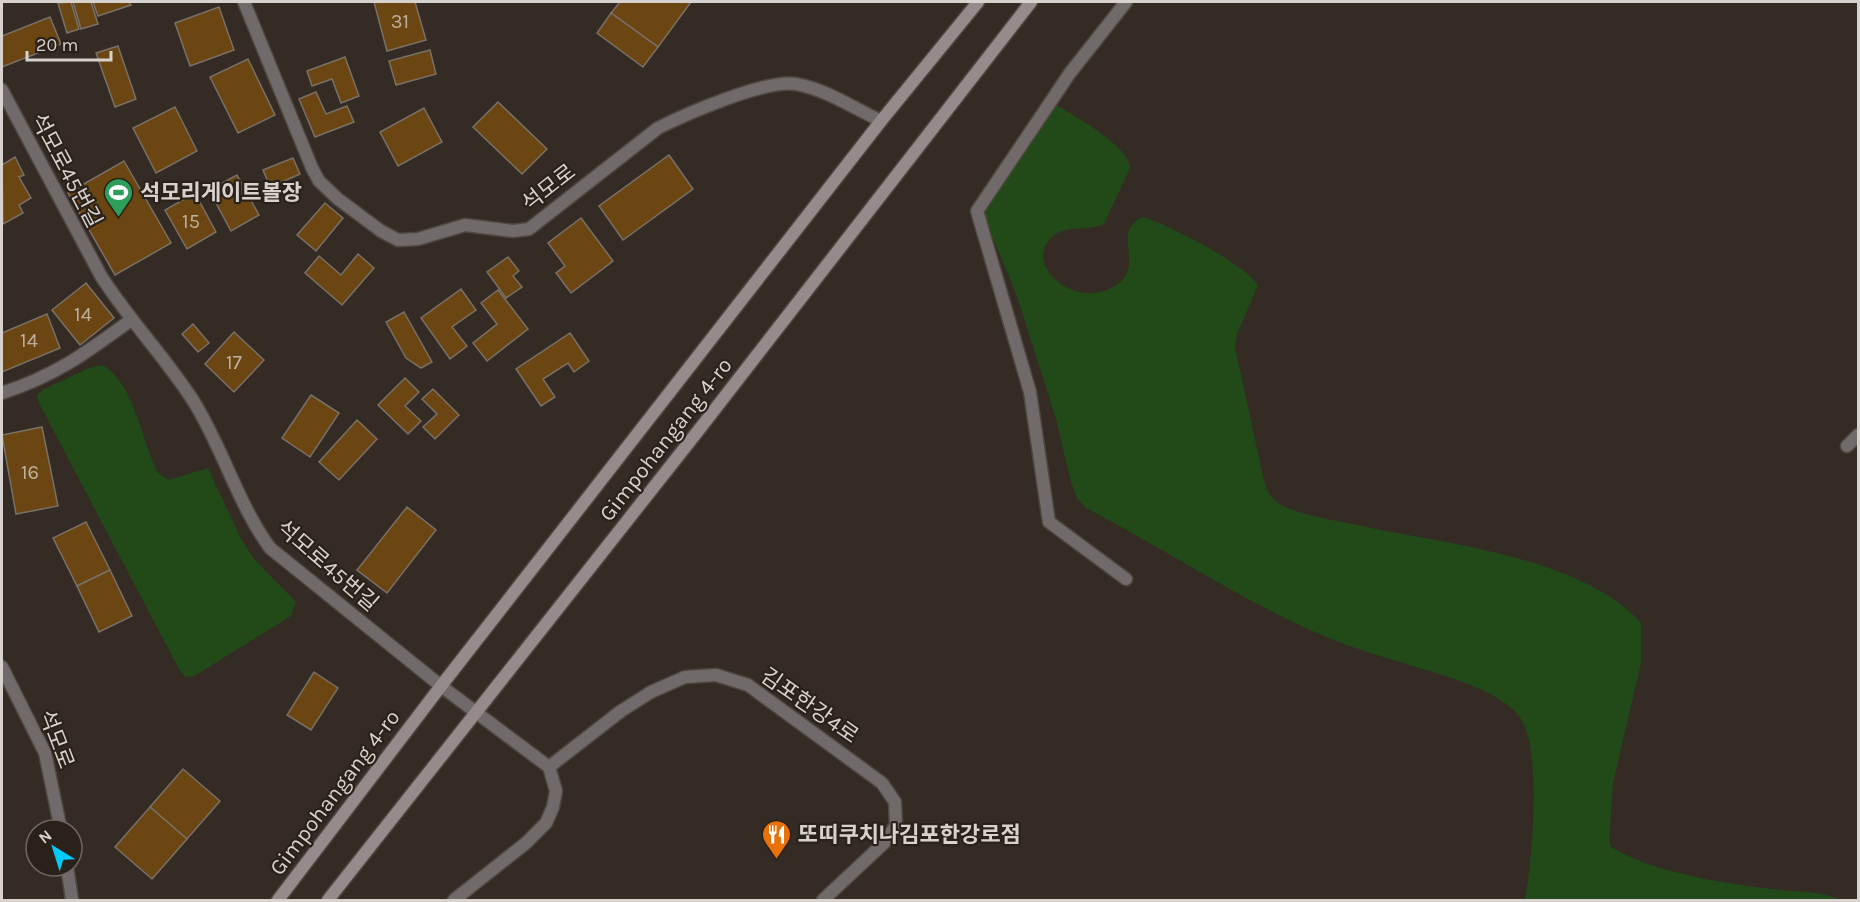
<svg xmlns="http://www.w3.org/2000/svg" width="1860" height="902" font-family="Karla,'Noto Sans KR',sans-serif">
<rect width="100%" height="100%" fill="#342c24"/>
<g fill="#214a18">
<path d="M1049,105l9,1c19,12 70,39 72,62l-26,56c-15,8 -39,0 -52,13 -29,28 19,68 55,53 46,-19 0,-58 36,-73 28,9 98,45 115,68l-21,49 -2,13 29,134c3,11 8,19 19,25 19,9 44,13 65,17 89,21 229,30 293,100v40l-28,120 -4,58 2,6c40,25 115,37 161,42 23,3 48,1 68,11h-315c7,-39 18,-153 -6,-184 -17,-23 -66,-38 -93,-46 -27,-9 -55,-16 -82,-26 -87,-33 -175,-93 -258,-136l-9,-10 -6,-16 -15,-63 -38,-120 -36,-88z"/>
<path d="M102,365c30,14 41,78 56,108l11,7 39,-12 33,71 13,20 42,43 -5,14 -97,60 -9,1 -6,-8 -140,-266 -2,-7 5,-6 47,-22z"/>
</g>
<g fill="#6c4612" stroke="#797067" stroke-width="1.5">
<path d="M71,2l8,27 -12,4 -9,-30z"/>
<path d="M73,2h18l7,22 -17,5z"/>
<path d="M93,2h36l2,3 -33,11z"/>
<path d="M374,2h41l11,38 -39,11z"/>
<path d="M620,2h71l-33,45 -47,-34z"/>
<path d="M219,7l15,43 -44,16 -15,-43z"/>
<path d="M611,13l47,34 -15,20 -46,-34z"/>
<path d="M50,17l11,27 -59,23v-31z"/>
<path d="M118,46l18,53 -21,8 -19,-54z"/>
<path d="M430,50l6,24 -40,11 -7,-24z"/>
<path d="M345,57l14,39 -18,7 -9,-24 -20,7 -5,-15z"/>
<path d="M248,59l27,56 -37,18 -28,-56z"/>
<path d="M316,92l10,22 21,-8 7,16 -39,15 -16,-38z"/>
<path d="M498,102l49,47 -25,25 -49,-47z"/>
<path d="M175,107l22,44 -41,22 -23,-45z"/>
<path d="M424,108l18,34 -44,24 -18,-34z"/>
<path d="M669,155l24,34 -70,51 -24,-34z"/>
<path d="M15,157l9,18 -5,2 12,21 -12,7 4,8 -20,11 -1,-59z"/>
<path d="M293,158l7,16 -30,13 -7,-17z"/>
<path d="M124,161l47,82 -56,32 -47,-82z"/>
<path d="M237,175l22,40 -28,16 -22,-41z"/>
<path d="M195,193l21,39 -29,17 -22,-39z"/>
<path d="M325,203l18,15 -27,33 -19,-16z"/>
<path d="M581,218l32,43 -42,32 -15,-20 9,-7 -17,-23z"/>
<path d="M358,254l16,14 -32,37 -37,-32 14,-17 22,19z"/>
<path d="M508,257l11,14 -6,5 9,11 -16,11 -19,-26z"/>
<path d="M86,283l28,35 -34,27 -28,-35z"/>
<path d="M461,289l15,21 -24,17 15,19 -17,13 -29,-41z"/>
<path d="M498,290l30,39 -41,32 -14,-18 24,-19 -16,-21z"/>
<path d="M404,312l28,50 -11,6 -15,-10 -20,-36z"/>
<path d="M47,314l13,34 -58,24v-39z"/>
<path d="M193,324l16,19 -11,9 -16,-18z"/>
<path d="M234,332l30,28 -30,32 -29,-28z"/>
<path d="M570,333l19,28 -15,11 -6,-9 -25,16 12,18 -14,9 -25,-37z"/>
<path d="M405,378l14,14 -14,14 16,15 -13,13 -30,-29z"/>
<path d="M433,389l26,26 -24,24 -12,-12 14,-13 -15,-15z"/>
<path d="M311,395l28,18 -29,44 -28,-19z"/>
<path d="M357,420l20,19 -38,41 -20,-18z"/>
<path d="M42,427l16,79 -42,8 -14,-79z"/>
<path d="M407,507l29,23 -49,63 -30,-23z"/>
<path d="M86,522l24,48 -33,16 -24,-48z"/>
<path d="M110,570l22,46 -33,16 -22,-46z"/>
<path d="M314,672l24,16 -27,42 -24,-15z"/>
<path d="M183,769l37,32 -33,38 -37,-32z"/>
<path d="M150,807l37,32 -35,40 -37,-32z"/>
</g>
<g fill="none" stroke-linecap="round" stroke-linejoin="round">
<defs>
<g id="lane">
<path d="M244,2l68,166 7,13 19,18 43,32 17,9 20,-1 47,-14 48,6 16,-2 129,-101c28,-14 108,-49 138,-44 29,5 58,24 85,37"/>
<path d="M1126,2l-56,71 -93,138 53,181 19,130 77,57"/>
<path d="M2,90l99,186c28,44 65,82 93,126 29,47 44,102 76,146l171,138 108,81 7,24 -3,16 -7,16 -20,20 -72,57"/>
<path d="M2,393c53,-17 84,-40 129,-73"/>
<path d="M1847,446l11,-11"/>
<path d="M2,667l43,86 16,77"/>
<path d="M549,767l72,-56 30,-19 34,-15 31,-2 32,10 134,98 13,19 1,23 -12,18 -61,57"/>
<path d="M67,866l5,34"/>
</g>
<g id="secondary">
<path d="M278,900l163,-214 440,-565 97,-119"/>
<path d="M328,900l370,-469 333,-429"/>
</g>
</defs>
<use href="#lane" stroke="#4e473f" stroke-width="15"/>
<use href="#secondary" stroke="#4e473f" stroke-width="15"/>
<use href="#lane" stroke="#706a6a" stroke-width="12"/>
<use href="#secondary" stroke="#968b8c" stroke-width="12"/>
</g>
<defs>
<symbol id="stadium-pin" viewBox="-11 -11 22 30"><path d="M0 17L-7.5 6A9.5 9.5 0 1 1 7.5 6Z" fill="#2e9e5b" stroke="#2a221a"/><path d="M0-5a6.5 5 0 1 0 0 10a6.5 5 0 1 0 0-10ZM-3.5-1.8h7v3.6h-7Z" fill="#fff"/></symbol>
<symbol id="restaurant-pin" viewBox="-11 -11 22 30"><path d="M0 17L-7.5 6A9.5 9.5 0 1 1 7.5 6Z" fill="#e8710a" stroke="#2a221a"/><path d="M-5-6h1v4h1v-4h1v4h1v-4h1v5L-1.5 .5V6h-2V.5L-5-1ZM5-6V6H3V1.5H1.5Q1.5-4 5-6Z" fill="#fff"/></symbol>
</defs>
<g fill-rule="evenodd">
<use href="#stadium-pin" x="102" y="176" width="33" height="45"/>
<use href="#restaurant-pin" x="760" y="818" width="33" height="45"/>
</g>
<g text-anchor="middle" stroke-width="4.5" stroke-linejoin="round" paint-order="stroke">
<g font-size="20" fill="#bcaf9e">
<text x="400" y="28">31</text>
<text x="191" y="228">15</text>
<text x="83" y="321">14</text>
<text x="29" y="347">14</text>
<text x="234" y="369">17</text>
<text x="30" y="479">16</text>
</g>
<g font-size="22" fill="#d7d2cd" stroke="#2a221a">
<text transform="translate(67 170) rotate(62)" y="8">석모로45번길</text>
<text transform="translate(548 187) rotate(-38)" y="8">석모로</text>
<text transform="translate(665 439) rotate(-52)" y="8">Gimpohangang 4-ro</text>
<text transform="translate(328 565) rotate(41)" y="8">석모로45번길</text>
<text transform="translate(810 705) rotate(35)" y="8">김포한강4로</text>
<text transform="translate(57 739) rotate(69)" y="8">석모로</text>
<text transform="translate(334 792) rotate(-53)" y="8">Gimpohangang 4-ro</text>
</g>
<g font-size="22" font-weight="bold" fill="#d7d2cd" stroke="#2a221a" text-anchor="start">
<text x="140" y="200">석모리게이트볼장</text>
<text x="798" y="842">또띠쿠치나김포한강로점</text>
</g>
</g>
<rect width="1860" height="902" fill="none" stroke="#d7d2cd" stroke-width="6"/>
<g transform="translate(54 848) rotate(322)"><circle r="28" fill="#2a221a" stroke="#6f6862" stroke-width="1.5"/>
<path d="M0-4.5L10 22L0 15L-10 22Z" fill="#02cbf9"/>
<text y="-9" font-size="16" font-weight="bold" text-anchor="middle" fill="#d7d2cd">N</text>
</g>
<path d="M27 51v9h84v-9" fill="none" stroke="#d7d2cd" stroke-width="3"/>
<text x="36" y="51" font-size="18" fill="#d7d2cd" stroke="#2a221a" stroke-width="4.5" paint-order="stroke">20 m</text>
</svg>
